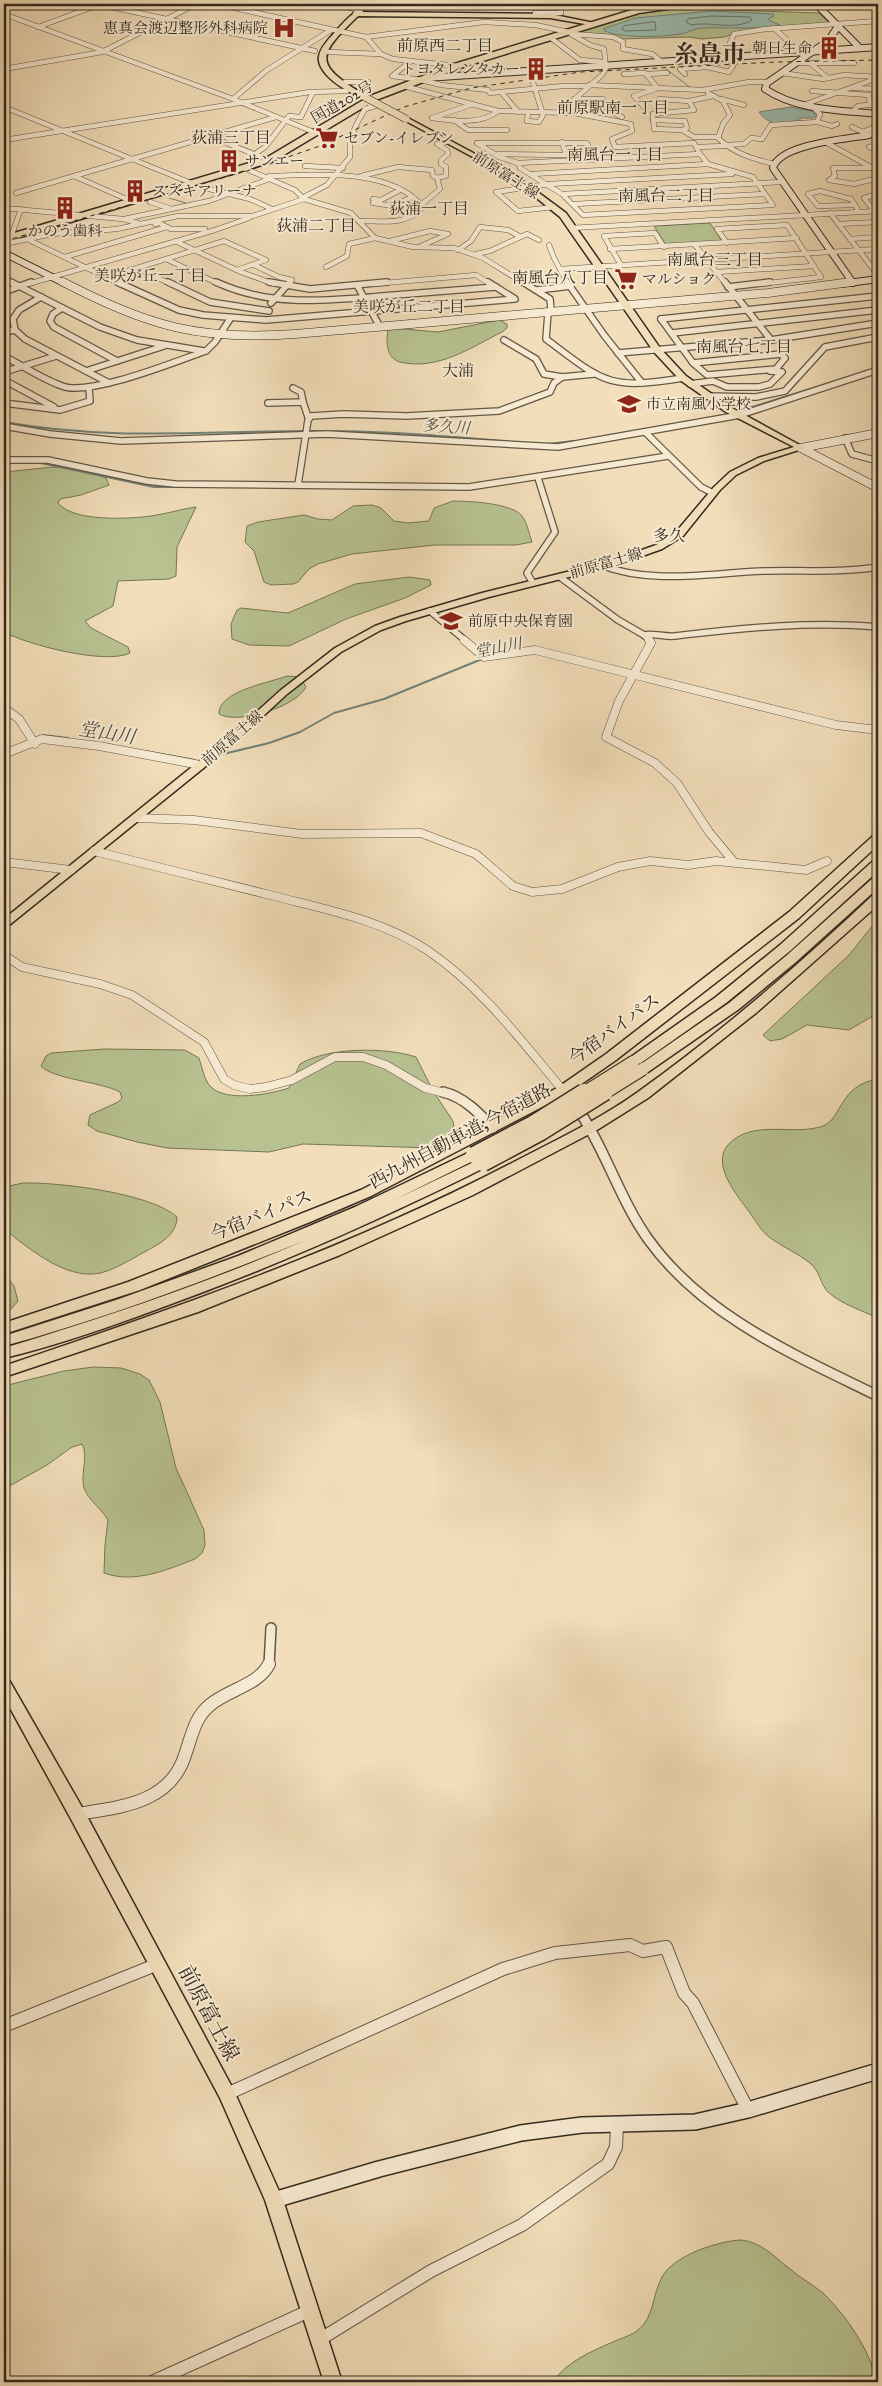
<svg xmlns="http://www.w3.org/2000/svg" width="882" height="2386" font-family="'IM FELL Great Primer','Noto Serif JP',serif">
<rect width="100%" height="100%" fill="#f2deba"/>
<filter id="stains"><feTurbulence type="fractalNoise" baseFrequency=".004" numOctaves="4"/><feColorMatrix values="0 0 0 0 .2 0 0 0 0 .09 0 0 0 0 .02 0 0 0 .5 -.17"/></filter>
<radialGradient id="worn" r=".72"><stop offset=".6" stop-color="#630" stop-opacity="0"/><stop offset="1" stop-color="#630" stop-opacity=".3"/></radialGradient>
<g fill="#b8c291" stroke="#767658">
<path d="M667,8l152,5 10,10 -94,10 -10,4 -23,2 -13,-2 -70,2 -47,-6 71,-21z"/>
<path d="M710,223l12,18 -56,4 -12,-19z"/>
<path d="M499,320l8,4v4l-5,4c-32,16 -65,39 -102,30 -14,-4 -14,-20 -12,-32l5,-2 45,4z"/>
<path d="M53,467l31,2 22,9 3,7 -28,10 -21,4 -2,4c15,19 70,16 93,13 15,-2 30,-7 45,-9l-19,40 -1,29 -7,3 -51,2 -5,25 -28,15 6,7 37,19 2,6c-24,12 -102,-8 -126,-21v-160z"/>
<path d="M453,501c15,0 59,2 69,15 5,6 7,18 10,26l-16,3h-81l-83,9 -34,10 -9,5 -11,13 -5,2 -22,1 -7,-3 -10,-31 -9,-9 2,-16 11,-4 46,-7 14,4 14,1 21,-14 19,-1 9,3 13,13 14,2 21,-2 5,-13z"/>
<path d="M409,577l21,3 1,5 -26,13 -59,21 -57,27 -40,-1 -17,-6 -1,-15 6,-14 4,-2 47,5 67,-29z"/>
<path d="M287,676l13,1 6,10c-10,20 -68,38 -87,27 -1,-23 50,-31 68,-38z"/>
<path d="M878,919v94l-29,17 -42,-5 -25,14 -12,2 -7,-6 86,-80z"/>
<path d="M104,1049l81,1 14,8c3,9 5,21 11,28 15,17 61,8 79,2l11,-24c28,-17 86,-17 116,-7l17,34 20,30 2,14 -6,9 -16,4 -130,-4 -34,8 -102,-4 -30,-6 -40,-11 -9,-6 2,-10 28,-13 4,-4 -2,-6c-18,-10 -68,-13 -79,-26l5,-10 5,-3z"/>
<path d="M878,1079v239c-15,-7 -37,-14 -50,-26 -8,-8 -8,-21 -18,-29 -12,-10 -28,-16 -41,-26 -8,-6 -13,-16 -19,-24 -13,-18 -43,-52 -18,-72 25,-21 62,-5 91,-15 19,-7 16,-41 55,-47z"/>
<path d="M23,1183c35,-1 128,10 154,34 0,17 -16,26 -29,33 -13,7 -27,16 -41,21 -36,14 -77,-22 -103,-42v-42z"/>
<path d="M4,1273l10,13 4,15 -6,7 -8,6z"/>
<path d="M93,1367l28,1 19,6 9,6 11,22 16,66 28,62 1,15 -3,8 -7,6c-28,11 -61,25 -91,14l1,-28 3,-25c-6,-11 -20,-20 -24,-32 -4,-14 5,-32 -2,-44l-10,3 -25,18 -43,24v-103l60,-15z"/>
<path d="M741,2240c21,2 33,17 49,29 10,9 24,16 34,25 24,24 45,55 53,88h-324c13,-20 39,-31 60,-40 8,-4 18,-6 25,-12 16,-13 14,-33 23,-51 10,-23 57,-38 80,-39z"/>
</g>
<g fill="#9bbcb0" stroke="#728276">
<path d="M712,11l61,3 1,2 -6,3 2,2 10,4c-25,5 -51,2 -76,3 -11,0 -15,5 -24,6 -16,3 -69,5 -77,-5l32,-11z"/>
<path d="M791,107l21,4 5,5 -4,2h-13v5c-17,1 -30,4 -41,-11z"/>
</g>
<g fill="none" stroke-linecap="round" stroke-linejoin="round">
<g stroke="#687368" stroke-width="1">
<path d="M712,16l38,1 2,3c-18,11 -41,1 -61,5l-5,-3 2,-3z"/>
<path d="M655,22l1,8 -31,1 -3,-2 2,-3z"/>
</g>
<g stroke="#728276" stroke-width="1">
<path d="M666,69l25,19"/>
<path d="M166,197l23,7"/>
<path d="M78,213l33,-9"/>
</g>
<g stroke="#728276" stroke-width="2">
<path d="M736,412l81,-25"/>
<path d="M4,422c107,19 200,9 307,9 64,-1 129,5 193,10"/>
<path d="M547,444l27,-3"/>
<path d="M36,462l118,25h32"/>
<path d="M4,463h9"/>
<path d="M43,735l25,3"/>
<path d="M145,751l50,9"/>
<path d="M219,755l50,-12 31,-11 34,-19 50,-14 98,-40"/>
</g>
<defs>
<g id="street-far4">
<path d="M97,4l218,47"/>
<path d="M216,4l150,33 118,-15 52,3 32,7"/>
<path d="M330,4l30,6"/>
<path d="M639,4l11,4"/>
<path d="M535,13h26v-9"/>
<path d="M4,14l229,85 83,34"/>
<path d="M38,27l63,-23"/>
<path d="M774,28l28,26"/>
<path d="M572,34l41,3 10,5v7l29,5 10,8"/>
<path d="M366,37l15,17 12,5 64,7"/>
<path d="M551,38l29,22 24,2"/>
<path d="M328,52l53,2"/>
<path d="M739,58l-10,-13 5,-11 32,-5 112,-8"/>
<path d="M411,61l-19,15 30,4"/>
<path d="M796,63h58"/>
<path d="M810,63l18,15"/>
<path d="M4,69l98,-17 94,-48"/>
<path d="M782,73l41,6 21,-4 34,2"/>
<path d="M624,74l21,-1 11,13v3l-22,7 11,12"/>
<path d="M646,74l21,-1"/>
<path d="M685,74l-5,-5 27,-2 22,5 4,-6 -3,-7"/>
<path d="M421,80l20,5 47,5 2,3 73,-7h25"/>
<path d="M345,82h23"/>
<path d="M589,85l114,5 46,-8h19"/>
<path d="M404,86l94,25 76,2 57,11 1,7 -20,8 3,8 79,-4 6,11"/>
<path d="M854,88l24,1"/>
<path d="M812,91l57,4 1,9"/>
<path d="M502,93l16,19"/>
<path d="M708,93l15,8 7,14 -7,9 -5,14c15,15 35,21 56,26"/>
<path d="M713,96l-24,5 5,9 -41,4 1,15 28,1 12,7h25"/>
<path d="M233,99l34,-29 64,-40"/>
<path d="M574,99h29l4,10 15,8"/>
<path d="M659,99l30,2"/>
<path d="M721,99l23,6"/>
<path d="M806,104l66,-24 1,-4"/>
<path d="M470,105l-38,13c20,3 50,7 66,-7"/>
<path d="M4,107l187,76"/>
<path d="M853,111l5,-5 20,-2"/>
<path d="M560,112l42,-37 4,-7 -2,-19 -14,-4 -19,-11"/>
<path d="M528,113l-1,8 12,1 4,-7 -11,-36"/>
<path d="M454,120l14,10h39"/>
<path d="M653,120l32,1 2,7 -5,2"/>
<path d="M817,122l15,4 5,-2"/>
<path d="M852,127l11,5 9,-4 6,1"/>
<path d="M209,136l60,24"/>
<path d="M4,140l306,-48 37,-1"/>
<path d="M477,143l22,14 19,6"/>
<path d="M477,143h110l7,17"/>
<path d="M827,143l51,28"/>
<path d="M727,145l17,-1 7,-6 11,1 9,-14 46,-3 3,-8 -8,-8"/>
<path d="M878,145l-9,2 9,4"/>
<path d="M696,147l30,-1"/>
<path d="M255,154l10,-7 24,-31 12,1 12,-25"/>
<path d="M498,154l68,1 -4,-13"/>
<path d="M700,154l8,10 45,13 20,28 -190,10 -21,-21 -42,-26 -2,-5z"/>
<path d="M305,166l38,2"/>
<path d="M244,168l51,22 9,9 47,14 24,25 38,9 41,1 29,10 42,26"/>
<path d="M872,168h-39l2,8 -6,4 25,4 24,-6"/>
<path d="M532,174l176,-10"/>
<path d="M269,176c46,-1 121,-9 154,31 -17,19 -38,14 -62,14"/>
<path d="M361,176l37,-9 34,3 1,6 5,2"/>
<path d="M201,187l49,12 22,10"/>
<path d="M820,191l31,8 4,6 -37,1 -10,-12z"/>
<path d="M16,193l58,-17"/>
<path d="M563,194l218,-12"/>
<path d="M302,198l25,-13 23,-28c-2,-18 6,-33 15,-48l10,-3 -9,-4"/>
<path d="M373,199l8,1 19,-10"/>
<path d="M131,201l-57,-25 202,-59"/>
<path d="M150,202l19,6"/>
<path d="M373,203l20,3 19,-9"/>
<path d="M574,204l191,-10"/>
<path d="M421,205l19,-16 -3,-11 9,-2v-9l-5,-3v-4l7,-6 -1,-4 -10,-6 9,-2"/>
<path d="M855,205l4,7"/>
<path d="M554,207l-36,4 -22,-19 53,-8 183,-10"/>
<path d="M4,208l119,11 15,4"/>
<path d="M874,211l-10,-13 14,-4"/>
<path d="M830,213l44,57 4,-1"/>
<path d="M124,219l85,-18 63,-23"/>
<path d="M155,224l4,-1 12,6h34"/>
<path d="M839,224l39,-2"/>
<path d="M571,228l307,-17"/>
<path d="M13,237l-1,-3 9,-25"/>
<path d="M850,239l28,-2"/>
<path d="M29,240l91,44"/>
<path d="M175,241l66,31 33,12"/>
<path d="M390,241l40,-10 18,3 -27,12"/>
<path d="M727,243l-10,-14 70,-4 34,52 -62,7"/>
<path d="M4,244l48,-10 65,-5 61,-13h75l51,-17"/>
<path d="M549,245l5,13 14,26"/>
<path d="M695,245l31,39"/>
<path d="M610,249l187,-11"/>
<path d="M458,250l13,-9 9,-14 28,3 11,6"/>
<path d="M476,254l14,-3 37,-17 12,6"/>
<path d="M65,257l102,-30"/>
<path d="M166,259l53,25"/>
<path d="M254,265l25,12 13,3 -3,4"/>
<path d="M621,265l-17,-29 51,-3 9,14"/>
<path d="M326,267l21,-11 2,-12 26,-6"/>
<path d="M137,268l34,16"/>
<path d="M560,269l318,-20"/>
<path d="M717,272l97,-6"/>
<path d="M108,277l116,-36 42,19 -29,10"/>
<path d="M4,279l9,5"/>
<path d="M28,284l187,-54 34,-12"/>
<path d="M373,284l103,-9 14,9"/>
</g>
<g id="street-far3">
<path d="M11,282l89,45 37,13 67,11"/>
<path d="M117,282l62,28 24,5 63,5 249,-21 -27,-17"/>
<path d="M168,282l42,20 59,9"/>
<path d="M216,282c54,25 108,19 166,14 38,-3 76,-6 114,-9"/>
<path d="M269,282l41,7 77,-7"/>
<path d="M523,282l27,17 1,11 -3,3 -2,26c58,44 63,51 137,39"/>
<path d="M567,282l37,53 38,48"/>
<path d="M725,282l46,58"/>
<path d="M357,285l23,42"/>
<path d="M728,287l42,-5"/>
<path d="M537,290l34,-4"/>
<path d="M4,292l27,-10"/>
<path d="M41,297l-22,13 -6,9 2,11 10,9 84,44"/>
<path d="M271,303l19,-21"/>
<path d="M62,308l-9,6 -3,7 4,6 63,34"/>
<path d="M661,319l32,44"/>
<path d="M661,319l217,-23"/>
<path d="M4,332l11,-2"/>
<path d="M672,333l206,-23"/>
<path d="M504,340l32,19 8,15 18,3 32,-3"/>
<path d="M618,353l153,-13 107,-17"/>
<path d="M781,354l4,4 -9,11 -69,6 -14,-12z"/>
<path d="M4,356c19,10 38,23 58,30 27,11 114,-25 144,-35l9,-9 15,-23"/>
<path d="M86,371l78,-25"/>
<path d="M4,372l52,-16"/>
<path d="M4,380l50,27"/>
<path d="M690,384l23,-3 14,6h32l11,-3 12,-12 -12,-1"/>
<path d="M293,388l8,4 2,10"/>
<path d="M706,396l50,1 29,-6 40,-44 53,-10"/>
<path d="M4,403l56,7 30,-9 -1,-12"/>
<path d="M268,403l35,-1 5,15"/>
<path d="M4,426l46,8 71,7 206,-7 231,13 182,-32 138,-45"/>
<path d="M646,433l55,54 12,6"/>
<path d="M845,438l7,16 26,7"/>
<path d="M4,460h44l99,21 28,3 294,3 199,-31"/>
<path d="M298,485l10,-65 3,-4 33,-2 63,2 92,-5 51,-19 4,-9 8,-6"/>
<path d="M601,565c50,20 110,8 163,6 38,-1 76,2 114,-4"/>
<path d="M560,577l58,43 26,15 6,6"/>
<path d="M533,583l-6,-10 28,-41 -17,-54"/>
<path d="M430,611l36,30"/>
<path d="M644,635c10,-2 20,2 31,1 68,-8 135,-15 203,-9"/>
</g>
<g id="street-far2">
<path d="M464,640l20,17 51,-7 301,75 42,5"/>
<path d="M649,640l2,3 -32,58 -13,36 49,26 22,20 32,49 25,30"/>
<path d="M4,708l15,11 16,25"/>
<path d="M4,754l38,-15 57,7 101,19"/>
<path d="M136,818l58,2 108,14 119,-1 55,21 37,32 19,6 30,-3 56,-22 32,-6 38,4 28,-4 90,9 21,-9"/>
<path d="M94,851c59,15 117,29 176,44 53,14 110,24 157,55 55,37 96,93 139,144"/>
<path d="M4,862l67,8"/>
<path d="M4,955l18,12 78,17 32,11 72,47 20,37 10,6 16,4 16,-2 26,-7 43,-23h28l23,8 39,23 24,6"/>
</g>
<g id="street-far1">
<path d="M443,1092c21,5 36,21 50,36"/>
<path d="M565,1092l1,2"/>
<path d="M576,1106c29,42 43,92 72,133 56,78 147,116 230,157"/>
<path d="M269,1665l2,-37"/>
</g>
<g id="street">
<path d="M77,1814c45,-7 95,-11 109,-62 6,-17 9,-35 24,-47 17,-15 49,-20 59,-41"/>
<path d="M4,2026l154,-62"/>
<path d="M227,2094l276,-125 52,-16 75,-8 13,6 23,-4 18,46 9,10 55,107"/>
<path d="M319,2340l112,-69 91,-46 86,-61 8,-17 1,-21"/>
<path d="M152,2382l157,-71"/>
</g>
<g id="secondary-far2">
<path d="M818,6l42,42"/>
<path d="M356,14l10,-10"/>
<path d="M839,25l-11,16 -61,42 -2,6c33,22 75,21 113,25"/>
<path d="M426,78l452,-31"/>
<path d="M4,253l62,31"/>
<path d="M853,283l-80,-115c6,-24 74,-29 96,-33l9,-5"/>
<path d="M841,284l37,-5"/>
</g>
<g id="secondary-far1">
<path d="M63,282c86,44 135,59 232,52l473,-41 83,-11"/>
<path d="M801,448l77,40"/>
<path d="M801,448l77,-15"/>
</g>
<path id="secondary" d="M274,2200l105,-31 142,-36 61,-8 113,-3 53,-12 130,-39"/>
<g id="primary">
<path d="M356,12l194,2 49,10 -3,2 -46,-8 -192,-2c-40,39 -46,47 5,78l-2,3c-14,-5 -45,-23 -42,-41 2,-10 11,-18 17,-25 6,-7 13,-15 20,-19z"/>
<path d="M406,117l110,59 50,37 94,135 26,28 46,32 73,40 -41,13 -28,14 -16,15 -37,46 -21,13 -45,16 -128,32 -83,24 -25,9 -40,22 -54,42 -55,51 -224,181 -4,1v-8l220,-178 57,-51 54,-42 40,-22 25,-9 82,-24 129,-32 45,-16 20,-13 38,-45 16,-15 28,-14 36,-11 -68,-35 -46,-32 -26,-28 -94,-135 -48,-39 -108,-58 -1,-1z"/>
<path d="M4,1678l5,2 74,129 150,280 50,111 59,182h-18l-59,-182 -45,-102 -149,-279 -67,-122z"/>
</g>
<g id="highway">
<path d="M675,4h203v2l-196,1 -43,6 -179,55 -84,32 -104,62 -268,80v-6l262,-78 104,-62 84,-32 181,-55z"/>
<path d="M878,834v11l-79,73 -183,142 -49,34 -196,102 -61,26 -170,68 -136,44v-11l124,-41 233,-92 196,-102 49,-34 183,-142 85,-77z"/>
<path d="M878,860v11l-88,80 -64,52 -88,62h-10l-2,-3 2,-3 88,-62 64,-52 93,-84z"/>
<path d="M878,877v11l-82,74 -57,47 -91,63h-10l-2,-3 2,-3 91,-63 57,-47 87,-78z"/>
<path d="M878,894v11l-122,108 -108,85 -51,32 -124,65 -133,60 -142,57 -194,65v-11c173,-58 345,-118 508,-203 42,-22 87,-43 126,-71 81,-58 163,-129 235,-197z"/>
<path d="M474,1150l7,5 -2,3 -85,42 84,-40h10l2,3 -2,3c-108,54 -219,103 -333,144 -49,18 -100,36 -151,48v-10c102,-31 204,-65 302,-108 -99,40 -199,78 -302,106v-10l115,-37 119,-43 117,-49z"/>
</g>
</defs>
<use href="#street-far4" stroke="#645746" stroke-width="5.5"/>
<use href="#street-far3" stroke="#645746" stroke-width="8"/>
<use href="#street-far2" stroke="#645746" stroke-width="9"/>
<use href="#street-far1" stroke="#645746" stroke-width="12"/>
<use href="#street" stroke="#645746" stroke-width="14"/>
<use href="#secondary-far2" stroke="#342a1f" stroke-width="8"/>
<use href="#secondary-far1" stroke="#342a1f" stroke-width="9"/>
<use href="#secondary" stroke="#342a1f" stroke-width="18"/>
<use href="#primary" stroke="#342a1f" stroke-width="3"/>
<use href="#highway" stroke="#342a1f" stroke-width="3"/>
<use href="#street-far4" stroke="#f7ead2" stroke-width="4.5"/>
<use href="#street-far3" stroke="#f7ead2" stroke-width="5.5"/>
<use href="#street-far2" stroke="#f7ead2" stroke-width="8"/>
<use href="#street-far1" stroke="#f7ead2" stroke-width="9"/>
<use href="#street" stroke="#f7ead2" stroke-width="12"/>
<use href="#secondary-far2" stroke="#f7ead2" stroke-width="6"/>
<use href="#secondary-far1" stroke="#f7ead2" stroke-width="8"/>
<use href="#secondary" stroke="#f7ead2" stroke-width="15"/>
<use href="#primary" fill="#f2deba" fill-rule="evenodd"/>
<use href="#highway" fill="#f2deba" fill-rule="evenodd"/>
<path stroke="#342a1f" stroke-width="1" stroke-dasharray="4.5 4.5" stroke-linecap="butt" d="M4,241l246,-71 70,-24 84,-39 67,-19 110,-16 195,-10 102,-2"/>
<defs>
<path id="primary-bridge" d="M361,95l45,24"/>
<g id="highway-bridge-far1">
<path d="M582,1094l51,-32"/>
<path d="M603,1094l40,-25"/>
</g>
<g id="highway-bridge">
<path d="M474,1155l59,-31 51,-32"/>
<path d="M483,1163l58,-31 64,-40"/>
</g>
</defs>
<use href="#primary-bridge" stroke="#342a1f" stroke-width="8" stroke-linecap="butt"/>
<use href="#highway-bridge-far1" stroke="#342a1f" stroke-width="14" stroke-linecap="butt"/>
<use href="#highway-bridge" stroke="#342a1f" stroke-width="19" stroke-linecap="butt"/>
<use href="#primary-bridge" stroke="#f2deba" stroke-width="7"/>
<use href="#highway-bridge-far1" stroke="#f2deba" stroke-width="12"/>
<use href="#highway-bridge" stroke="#f2deba" stroke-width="16"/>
</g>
<defs>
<symbol id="hospital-bare" viewBox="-9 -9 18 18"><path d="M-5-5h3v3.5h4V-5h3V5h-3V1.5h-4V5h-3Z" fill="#8f2418" stroke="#f7ead2" stroke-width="2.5" paint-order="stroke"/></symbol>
<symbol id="building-bare" viewBox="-9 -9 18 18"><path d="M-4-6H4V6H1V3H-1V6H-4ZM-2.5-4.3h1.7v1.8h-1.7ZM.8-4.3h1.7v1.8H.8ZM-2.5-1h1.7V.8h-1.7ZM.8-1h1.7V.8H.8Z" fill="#8f2418" stroke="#f7ead2" stroke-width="2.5" paint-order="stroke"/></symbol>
<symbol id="supermarket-bare" viewBox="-9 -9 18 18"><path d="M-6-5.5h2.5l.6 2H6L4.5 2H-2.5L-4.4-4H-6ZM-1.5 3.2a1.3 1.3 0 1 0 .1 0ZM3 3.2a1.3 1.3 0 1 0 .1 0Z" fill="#8f2418" stroke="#f7ead2" stroke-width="2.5" paint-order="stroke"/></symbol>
<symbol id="school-bare" viewBox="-9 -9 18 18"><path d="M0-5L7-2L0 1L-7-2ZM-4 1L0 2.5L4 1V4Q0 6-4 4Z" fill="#8f2418" stroke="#f7ead2" stroke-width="2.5" paint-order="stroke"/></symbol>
</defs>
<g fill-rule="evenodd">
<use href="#hospital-bare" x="268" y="12" width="32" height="32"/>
<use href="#building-bare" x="813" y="32" width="32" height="32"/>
<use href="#building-bare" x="520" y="53" width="32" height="32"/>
<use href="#supermarket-bare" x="311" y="122" width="32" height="32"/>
<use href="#building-bare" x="213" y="145" width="32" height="32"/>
<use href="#building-bare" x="119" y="175" width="32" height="32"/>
<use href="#building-bare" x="49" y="192" width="32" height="32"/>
<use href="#supermarket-bare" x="610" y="263" width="32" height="32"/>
<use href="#school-bare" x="613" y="388" width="32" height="32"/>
<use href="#school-bare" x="435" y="605" width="32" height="32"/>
</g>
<g text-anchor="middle" stroke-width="4" stroke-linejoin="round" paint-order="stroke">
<g font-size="15" fill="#342a1f" stroke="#f7ead2" text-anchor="start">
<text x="268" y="33" text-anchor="end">恵真会渡辺整形外科病院</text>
<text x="812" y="53" text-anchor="end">朝日生命</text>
<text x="520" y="74" text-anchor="end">トヨタレンタカー</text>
<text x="344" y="143">セブン-イレブン</text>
<text x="245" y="166">サンエー</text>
<text x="152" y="196">スズキアリーナ</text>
<text x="65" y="236" text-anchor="middle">かのう歯科</text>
<text x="642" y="284">マルショク</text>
<text x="646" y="409">市立南風小学校</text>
<text x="468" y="626">前原中央保育園</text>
</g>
<g font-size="15" fill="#342a1f" stroke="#f7ead2">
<text transform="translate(342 102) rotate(-30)" y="5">国道202号</text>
<text transform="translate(506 175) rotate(32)" y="5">前原富士線</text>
<text transform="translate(606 563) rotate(-16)" y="5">前原富士線</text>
<text transform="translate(232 738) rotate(-41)" y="5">前原富士線</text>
</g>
<g font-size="16" fill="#342a1f" stroke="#f7ead2">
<text x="445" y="51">前原西二丁目</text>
<text x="613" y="113">前原駅南一丁目</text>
<text x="231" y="143">荻浦三丁目</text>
<text x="615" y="160">南風台一丁目</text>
<text x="666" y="201">南風台二丁目</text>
<text x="429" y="214">荻浦一丁目</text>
<text x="316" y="231">荻浦二丁目</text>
<text x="715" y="265">南風台三丁目</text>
<text x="150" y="281">美咲が丘一丁目</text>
<text x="560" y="283">南風台八丁目</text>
<text x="409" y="312">美咲が丘二丁目</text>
<text x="744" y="352">南風台七丁目</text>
</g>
<g font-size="16" fill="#342a1f" stroke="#f7ead2">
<text x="458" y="376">大浦</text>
<text x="669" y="541">多久</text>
</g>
<g font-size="16" font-style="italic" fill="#4e4e43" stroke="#f7ead2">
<text transform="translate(446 426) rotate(4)" y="6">多久川</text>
<text transform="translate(498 647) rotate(-11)" y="6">堂山川</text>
</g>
<g font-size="18" fill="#342a1f" stroke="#f7ead2">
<text transform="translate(614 1029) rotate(-36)" y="6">今宿バイパス</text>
<text transform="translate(460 1136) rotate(-28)" y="6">西九州自動車道;今宿道路</text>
<text transform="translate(261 1215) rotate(-22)" y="6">今宿バイパス</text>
</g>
<g font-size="19" font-style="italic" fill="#4e4e43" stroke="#f7ead2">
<text transform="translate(107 732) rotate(9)" y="7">堂山川</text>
</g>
<g font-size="21" fill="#342a1f" stroke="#f7ead2">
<text transform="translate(209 2013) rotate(62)" y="7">前原富士線</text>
</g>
<g font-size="24" font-weight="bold" fill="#342a1f" stroke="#f7ead2">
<text x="710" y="62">糸島市</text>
</g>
</g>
<rect width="882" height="2386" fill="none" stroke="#f2deba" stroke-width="20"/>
<rect x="5" y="5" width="872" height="2376" fill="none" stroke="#342a1f" stroke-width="2.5"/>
<rect x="10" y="10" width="862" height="2366" fill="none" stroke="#342a1f"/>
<rect width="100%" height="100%" filter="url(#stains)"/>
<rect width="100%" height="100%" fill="url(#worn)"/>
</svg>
